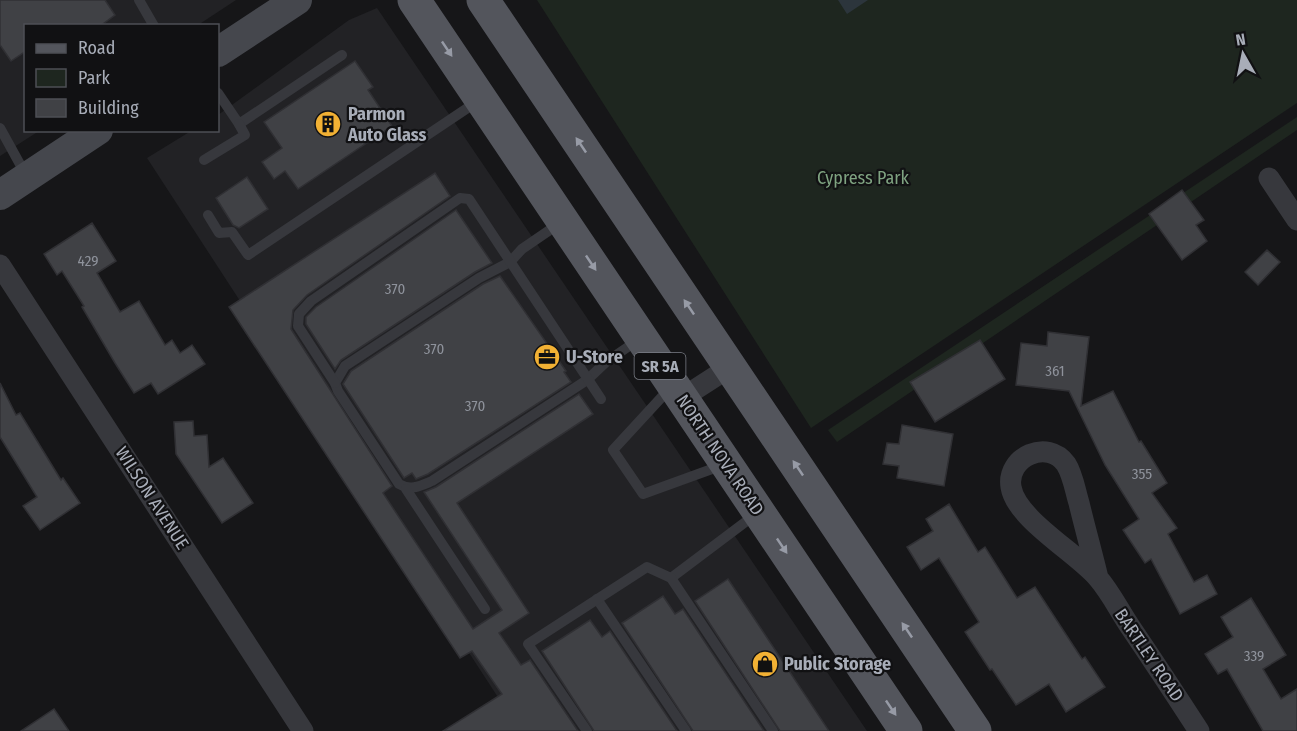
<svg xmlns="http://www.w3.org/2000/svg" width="1297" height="731" font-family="'Fira Sans Condensed',sans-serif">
<rect width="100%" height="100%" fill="#161618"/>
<g fill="#222225">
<path d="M0,0h236l-38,25 -172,1v104l13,1 -39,25z"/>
<path d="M377,8l490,723h-347l-373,-573 44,-27 27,-1v-15l131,-95z"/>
</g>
<g fill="#1e261f">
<path d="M537,0h760v103l-486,325z"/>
<path d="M1297,117v13l-460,312 -9,-12z"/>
</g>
<path fill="#2c353c" d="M838,0h30l-21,14z"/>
<g fill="#404145" stroke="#303034" stroke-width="1.5">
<path d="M0,0h105l10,15 -15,11h-74v25l-15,10 -11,-16z"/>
<path d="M355,61l18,26 -5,3 24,36 -94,63 -13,-18 -11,8 -12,-17 20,-14 -18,-26z"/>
<path d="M435,173l15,23 -143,99 -14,15 -2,19 101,157 -9,7 90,136 29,-19 -78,-118 12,-5 143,-93 14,20 -136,89 72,110 -30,20 22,32 9,-5 48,71h-135l59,-37 -30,-43 -12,7 -231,-351z"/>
<path d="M247,177l21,32 -29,19 -6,-3 -17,-27z"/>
<path d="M1182,190l22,30 -8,5 11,16 -25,19 -33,-46z"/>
<path d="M456,210l36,53 -17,9 -134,88 -6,9 -29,-45v-7l10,-10z"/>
<path d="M92,223l24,38 -19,12 23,39 19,-11 26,44 7,-5 8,13 12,-8 13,19 -47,30 -7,-11 -17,10 -19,-30 -33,-56 2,-1 -22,-35 -5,4 -13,-21z"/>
<path d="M1267,250l13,12 -22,23 -13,-13z"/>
<path d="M500,276l66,95 -2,1 7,10 -143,92 -12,5 -4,-6 -8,5 -61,-94 8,-13 132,-87z"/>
<path d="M1048,332l41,5 -8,69 32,-15 26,51 2,-1 26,42 -15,10 25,35 -9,6 26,48 13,-7 10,19 -37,20 -29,-55 -6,4 -22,-33 16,-11 -34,-54 -36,-74 -53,-6 5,-42 26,3z"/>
<path d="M980,340l25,39 -70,43 -25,-40z"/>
<path d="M0,383l16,32 4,-2 41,67 2,-2 17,25 -40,27 -17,-24 14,-9 -37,-60z"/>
<path d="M193,421l1,15 13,-1 2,32 14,-9 30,45 -31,20 -46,-69 -2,-32z"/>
<path d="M902,425l51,9 -9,52 -47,-8 2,-12 -16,-2 4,-21 12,1z"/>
<path d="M949,504l29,48 7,-5 32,51 18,-11 47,72 3,-2 20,30 -39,25 -17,-28 -33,21 -24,-36 -2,1 -25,-38 14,-10 -40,-64 -18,12 -14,-23 26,-16 -7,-12z"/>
<path d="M728,579l101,152h-49l-85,-130z"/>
<path d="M663,596l12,18 8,-5 81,122h-71l-71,-108z"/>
<path d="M1251,598l35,57 -23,14 18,30 16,-10v42h-34l-36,-62 -9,5 -13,-20 28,-17 -12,-20z"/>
<path d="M590,620l12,17 8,-6 67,100h-83l-52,-80z"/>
<path d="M54,709l15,22h-48z"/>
</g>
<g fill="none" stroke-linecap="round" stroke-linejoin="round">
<g stroke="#37383d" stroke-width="10">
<path d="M139,0l15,26"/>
<path d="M218,93l21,31 103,-69"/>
<path d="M0,128l27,49"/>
<path d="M204,160l41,-25 -6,-11"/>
<path d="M208,215l11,18 13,-1 16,23 230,-154"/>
<path d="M560,223l-38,26 -12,13 -31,16 -134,88 -10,17 3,8 61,93c12,7 21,2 33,-3l155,-101 19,-18 32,-22"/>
<path d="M335,383l-37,-57 1,-12 12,-13 149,-103 9,1 132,200"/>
<path d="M671,387l-58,63 30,44 80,-29"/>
<path d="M406,489l79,120"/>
<path d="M671,578l85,-64"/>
<path d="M597,599l89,132"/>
<path d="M587,731l-59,-87 119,-77 24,11 102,153"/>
</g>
<g stroke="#37383d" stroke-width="21">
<path d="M1269,178l28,42"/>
<path d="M0,265l303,466"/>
<path d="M682,398l48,-31"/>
<path d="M1098,578c-6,-25 -13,-50 -19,-75 -4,-13 -6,-28 -13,-39 -18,-26 -60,-7 -55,23 5,32 66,66 87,91 13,15 22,34 33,50 23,34 46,69 68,103"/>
</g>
<g stroke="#45474d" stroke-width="30">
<path d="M218,52l79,-52"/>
<path d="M0,195l98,-65"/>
</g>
<g stroke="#53555c" stroke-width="33">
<path d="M414,0l492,731"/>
<path d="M483,0l492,731"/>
</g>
</g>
<defs><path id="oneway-solid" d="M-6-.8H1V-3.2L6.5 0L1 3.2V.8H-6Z" transform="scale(1.5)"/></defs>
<g fill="#979ba6">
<use href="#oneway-solid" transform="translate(447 49) rotate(56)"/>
<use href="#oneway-solid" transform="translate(581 145) rotate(-124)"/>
<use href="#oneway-solid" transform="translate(591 263) rotate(56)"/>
<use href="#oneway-solid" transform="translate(689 307) rotate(-124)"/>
<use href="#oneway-solid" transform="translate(798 468) rotate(-124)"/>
<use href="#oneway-solid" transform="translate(782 546) rotate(56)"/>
<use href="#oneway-solid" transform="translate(907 630) rotate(-124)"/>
<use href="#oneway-solid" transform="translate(891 708) rotate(56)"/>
</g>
<defs>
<symbol id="building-disc" viewBox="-11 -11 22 22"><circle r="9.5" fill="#f2b134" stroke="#111113"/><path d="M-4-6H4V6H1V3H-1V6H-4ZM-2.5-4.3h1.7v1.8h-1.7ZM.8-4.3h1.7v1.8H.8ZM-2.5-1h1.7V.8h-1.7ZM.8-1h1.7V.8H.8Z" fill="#111"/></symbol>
<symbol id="office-disc" viewBox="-11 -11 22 22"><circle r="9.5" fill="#f2b134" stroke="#111113"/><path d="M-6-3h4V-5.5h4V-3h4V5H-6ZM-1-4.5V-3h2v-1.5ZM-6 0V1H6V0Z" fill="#111"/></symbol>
<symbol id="shop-disc" viewBox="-11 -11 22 22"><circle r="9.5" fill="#f2b134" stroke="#111113"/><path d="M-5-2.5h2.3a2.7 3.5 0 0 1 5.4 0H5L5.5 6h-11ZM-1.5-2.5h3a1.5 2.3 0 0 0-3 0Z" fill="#111"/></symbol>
</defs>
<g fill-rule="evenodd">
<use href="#building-disc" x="313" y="109" width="30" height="30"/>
<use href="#office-disc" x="532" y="342" width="30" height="30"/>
<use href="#shop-disc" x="750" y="649" width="30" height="30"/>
</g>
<g text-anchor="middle" stroke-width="4.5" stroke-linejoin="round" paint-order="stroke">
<g font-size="15" fill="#8e929b">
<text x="88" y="266">429</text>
<text x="395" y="294">370</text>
<text x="434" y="354">370</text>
<text x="1055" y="376">361</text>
<text x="475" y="411">370</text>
<text x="1142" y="479">355</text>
<text x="1254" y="661">339</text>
</g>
<rect fill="#111113" stroke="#7b7e86" stroke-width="1.5" x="634.5" y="353" width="51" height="26" rx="4.5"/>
<g font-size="16" font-weight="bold" fill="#a8adb8">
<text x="660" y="372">SR 5A</text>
</g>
<g font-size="18" font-weight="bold" fill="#a8adb8" stroke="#111113" text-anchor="start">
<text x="348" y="120">Parmon<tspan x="348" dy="21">Auto Glass</tspan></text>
<text x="566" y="363">U-Store</text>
<text x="784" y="670">Public Storage</text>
</g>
<g font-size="18" fill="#7fa381" stroke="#111113">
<text x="863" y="184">Cypress Park</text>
</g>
<g font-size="18" fill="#a8adb8" stroke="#111113">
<text transform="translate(720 455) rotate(56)" y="6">NORTH NOVA ROAD</text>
<text transform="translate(152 498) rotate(57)" y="6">WILSON AVENUE</text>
<text transform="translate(1149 655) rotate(56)" y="6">BARTLEY ROAD</text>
</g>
</g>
<rect x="24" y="24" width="195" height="108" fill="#111113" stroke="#4d4f55" stroke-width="1.5"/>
<rect x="36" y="44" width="30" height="9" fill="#53555c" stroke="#4d4f55" stroke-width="1.5"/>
<text x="78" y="54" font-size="18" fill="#a8adb8">Road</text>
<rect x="36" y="69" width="30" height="18" fill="#1e261f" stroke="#4d4f55" stroke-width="1.5"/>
<text x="78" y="84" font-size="18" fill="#a8adb8">Park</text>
<rect x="36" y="99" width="30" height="18" fill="#404145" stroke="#4d4f55" stroke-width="1.5"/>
<text x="78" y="114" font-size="18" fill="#a8adb8">Building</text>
<g transform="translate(1243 54) rotate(351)" stroke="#111113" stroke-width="4.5" paint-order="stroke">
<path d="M0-4.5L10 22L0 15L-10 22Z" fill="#a8adb8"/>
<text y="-9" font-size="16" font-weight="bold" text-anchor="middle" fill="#a8adb8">N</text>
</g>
</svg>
